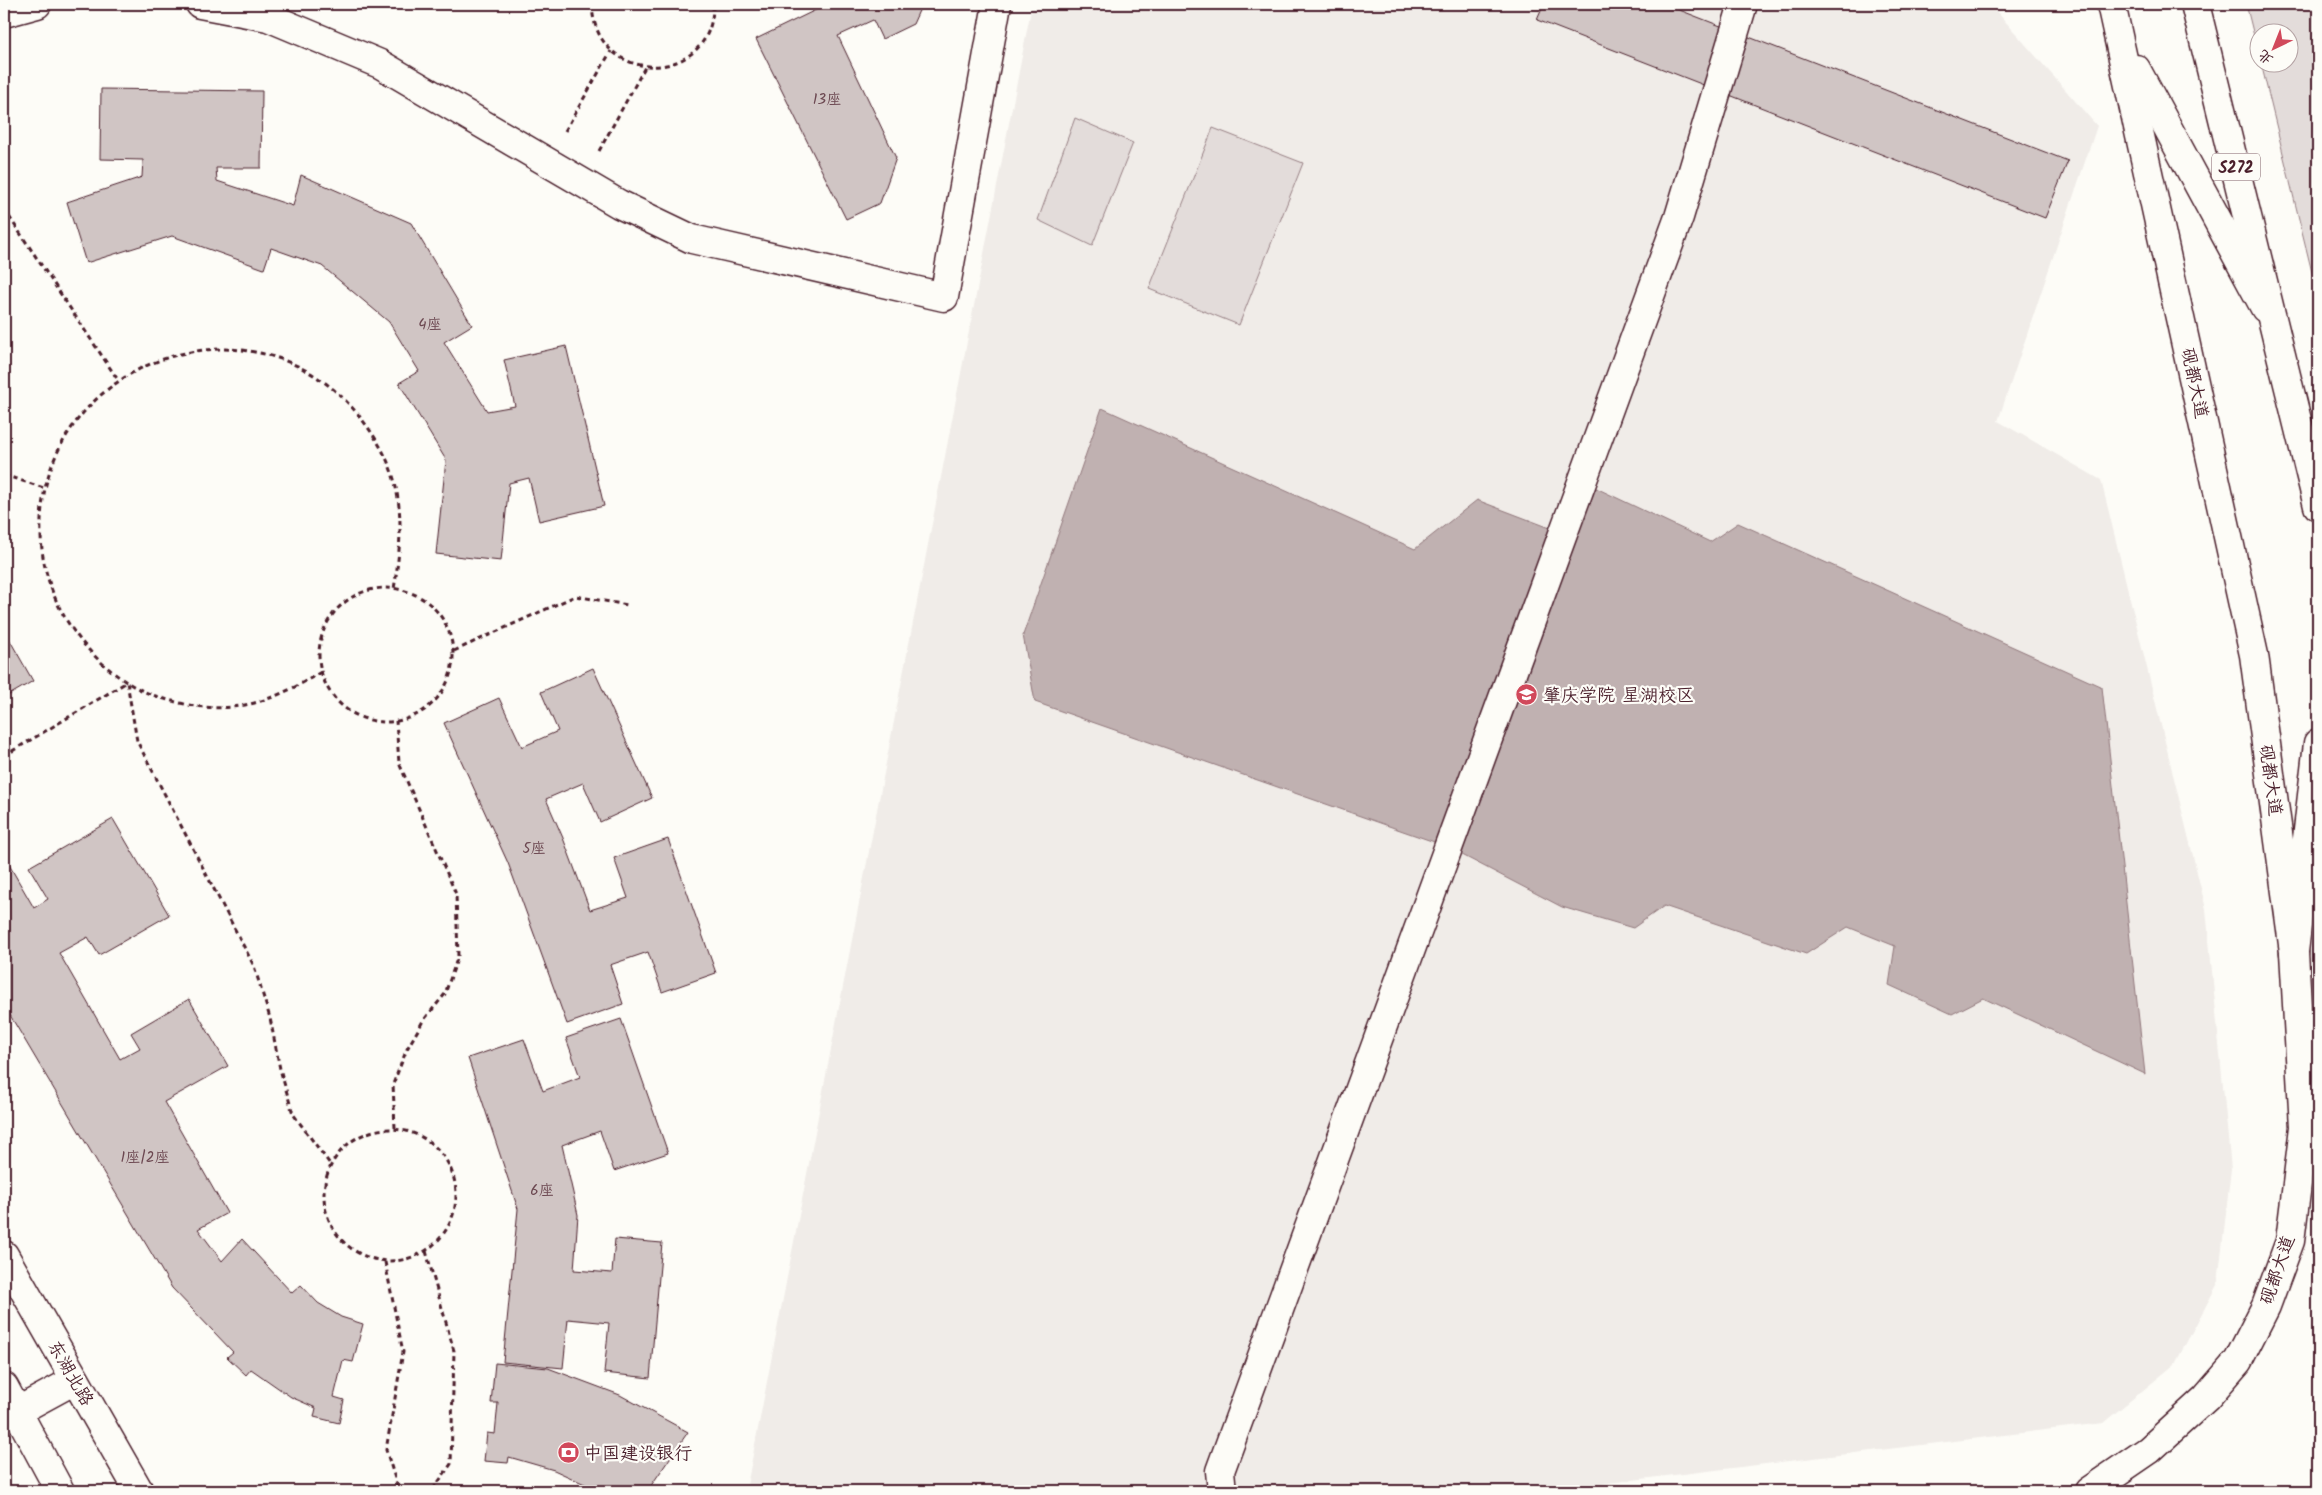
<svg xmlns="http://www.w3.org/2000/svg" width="2322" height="1495" font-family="Kalam,'LXGW WenKai TC',sans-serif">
<rect width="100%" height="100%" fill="#fdfcf7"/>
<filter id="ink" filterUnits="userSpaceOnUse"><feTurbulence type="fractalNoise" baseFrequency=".02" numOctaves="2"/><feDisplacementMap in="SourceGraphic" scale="10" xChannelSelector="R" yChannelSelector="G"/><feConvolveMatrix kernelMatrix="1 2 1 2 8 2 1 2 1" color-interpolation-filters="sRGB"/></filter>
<g filter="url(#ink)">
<path fill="#f0ece8" d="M1032,4h958l107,122 -99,295 103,59 105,429 25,260 -13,114 -43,81 -72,59 -561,68h-796z"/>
<g fill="#e3dcda" stroke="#967e82">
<path d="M2246,4h72v293l-57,-234 29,-1v-30h-30l-1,24z"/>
<path d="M1075,118l58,25 -41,103 -54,-26z"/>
<path d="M1213,128l90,35 -64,162 -90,-36z"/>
</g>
<path fill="#c0b1b1" stroke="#91777b" d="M1102,408l313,141 62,-49 81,31 19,-52 133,63 28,-19 364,164 43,387 -162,-76 -31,16 -63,-29 6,-39 -47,-19 -42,27 -142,-48 -31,22 -71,-21 -119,-62 -408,-143 -12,-67z"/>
<g fill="#d0c5c4" stroke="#4a1f2b">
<path d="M828,4h94l-9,20 -31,15 -9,-19 -35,16 58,122 -16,45 -34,16 -90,-180z"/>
<path d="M1544,4h120l404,157 -23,57 -508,-198z"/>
<path d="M101,89l161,2 -1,77h-45l1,13 76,25 8,-31 110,48 61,102 -28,17 43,69 28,-5 -11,-46 62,-14 38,160 -65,15 -10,-43 -20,5 -8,78 -65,-7 10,-94 -47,-77 20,-12 -30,-49 -67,-56 -51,-18 -7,21 -92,-33 -86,27 -19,-61 75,-25 1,-17 -43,-1z"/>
<path d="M4,630l29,51 -29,17z"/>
<path d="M593,668l59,130 -52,24 -17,-39 -37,16 17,39 27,72 38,-12 -14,-40 54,-19 48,134 -54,19 -14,-40 -38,13 13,39 -56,20 -59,-161 -64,-140 55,-25 23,49 36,-16 -17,-39z"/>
<path d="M113,819l56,96 -70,40 -11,-18 -29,16 61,106 20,-11 -9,-15 58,-34 39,67 -64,36 63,111 -29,16 24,32 20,-22 50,54 9,-8 17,18 23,14 22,7 -10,38 -10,-2 -9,37 10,3 -5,23 -25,-6 2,-9 -25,-11 -40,-28 -5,6 -19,-18 6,-5 -61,-64 -168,-283v-149l30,52 14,-9 -19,-32z"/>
<path d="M621,1019l47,134 -54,18 -14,-40 -38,14 16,70 -4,55 38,3 3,-34 47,4 -12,135 -46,-5 5,-50 -41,-4 -5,49 -60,-6 15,-153 -50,-151 56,-19 19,52 37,-14 -14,-39z"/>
<path d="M495,1363l53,5 72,27 68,37 -38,55 6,4h-56l-46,-21 -45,-13 -1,6 -24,-2 3,-28 8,1 3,-31h-7z"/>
</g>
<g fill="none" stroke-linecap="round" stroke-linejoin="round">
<defs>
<g id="minor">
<path d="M200,4l68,13 112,47 239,140 73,35 252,58 53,-293"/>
<path d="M4,13l33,-9"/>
<path d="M1222,1491l-2,-20 459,-1254 64,-213"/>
</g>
<g id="tertiary">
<path d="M2136,69l129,239"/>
<path d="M2089,1491l60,-41 57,-52 32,-37 28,-55 24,-65 14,-114 -10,-175 -40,-297 -143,-651"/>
</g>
<g id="secondary">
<path d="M4,1255l135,236"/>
<path d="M4,1387l56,104"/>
<path d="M18,1411l57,-31"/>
</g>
<g id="primary">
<path d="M2195,4l123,502"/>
<path d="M2294,952l24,-209"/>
</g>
</defs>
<use href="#minor" stroke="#4a1f2b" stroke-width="31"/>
<use href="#tertiary" stroke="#4a1f2b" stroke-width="31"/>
<use href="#secondary" stroke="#4a1f2b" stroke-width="31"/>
<use href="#primary" stroke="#4a1f2b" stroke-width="31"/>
<g stroke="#4a1f2b" stroke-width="3" stroke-dasharray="5 4" stroke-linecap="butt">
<path d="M592,4c2,84 123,82 121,0"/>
<path d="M565,131l46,-80"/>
<path d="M599,151l46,-84"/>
<path d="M4,209l114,171"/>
<path d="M4,475l40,13"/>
<circle cx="386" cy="655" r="67"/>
<path d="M454,651l121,-55 53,9"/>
<path d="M321,672c-47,29 -89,45 -145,30 -17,-4 -36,-11 -51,-21 -49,-33 -82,-86 -84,-145 -7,-168 205,-254 315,-124 19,23 36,50 41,81 6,32 2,64 -3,96"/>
<path d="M4,756l123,-74 10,59 117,225 16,52 10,51 13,45 37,50"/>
<path d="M395,1128l-2,-44 14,-35 16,-28 22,-27 13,-38 -2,-62 -57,-131 -3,-42"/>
<circle cx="390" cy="1195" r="66"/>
<path d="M426,1251l28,100 -3,113 -19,27"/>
<path d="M385,1262l18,90 -17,98 13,41"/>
</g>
<use href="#minor" stroke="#fdfcf7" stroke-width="28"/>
<use href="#tertiary" stroke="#fdfcf7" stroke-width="28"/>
<use href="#secondary" stroke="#fdfcf7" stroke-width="28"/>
<use href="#primary" stroke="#fdfcf7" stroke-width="28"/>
</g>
</g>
<defs>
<symbol id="university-disc" viewBox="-11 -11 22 22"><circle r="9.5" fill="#d1495b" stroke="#fdfcf7"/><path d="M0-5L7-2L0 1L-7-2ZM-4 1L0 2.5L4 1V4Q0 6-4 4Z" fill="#fff"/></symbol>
<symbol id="bank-disc" viewBox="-11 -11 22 22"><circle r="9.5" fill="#d1495b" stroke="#fdfcf7"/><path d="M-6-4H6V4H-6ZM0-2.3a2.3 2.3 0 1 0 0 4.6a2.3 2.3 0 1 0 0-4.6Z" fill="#fff"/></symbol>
</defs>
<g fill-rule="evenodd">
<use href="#university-disc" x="1514" y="682" width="25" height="25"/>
<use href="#bank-disc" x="556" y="1440" width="25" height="25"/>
</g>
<g text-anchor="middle" stroke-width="4.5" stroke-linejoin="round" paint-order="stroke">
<g font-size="15" fill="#6c4851">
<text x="827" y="104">13座</text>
<text x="430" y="329">4座</text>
<text x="534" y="853">5座</text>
<text x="145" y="1162">1座|2座</text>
<text x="542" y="1195">6座</text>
</g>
<rect fill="#fdfcf7" stroke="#806168" stroke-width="1" x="2212" y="153.5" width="48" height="27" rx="4"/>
<g font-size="16" font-weight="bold" fill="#4a1f2b">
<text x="2236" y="173">S272</text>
</g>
<g font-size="18" fill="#4a1f2b" stroke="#fdfcf7">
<text transform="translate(2195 383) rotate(78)" y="6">砚都大道</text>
<text transform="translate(2271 780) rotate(82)" y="6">砚都大道</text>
<text transform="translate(2277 1270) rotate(-71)" y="6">砚都大道</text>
<text transform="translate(71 1373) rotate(60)" y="6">东湖北路</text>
</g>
<g font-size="18" fill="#4a1f2b" stroke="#fdfcf7" text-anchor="start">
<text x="1543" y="701">肇庆学院 星湖校区</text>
<text x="584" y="1459">中国建设银行</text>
</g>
</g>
<rect width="2322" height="1495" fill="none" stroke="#fdfcf7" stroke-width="20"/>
<rect x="10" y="10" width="2302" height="1475" fill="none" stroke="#4a1f2b" stroke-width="2" filter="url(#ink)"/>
<g transform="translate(2274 48) rotate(223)"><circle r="24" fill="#fdfcf7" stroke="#b5a4a5"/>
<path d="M0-4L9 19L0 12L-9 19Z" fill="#d1495b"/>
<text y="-8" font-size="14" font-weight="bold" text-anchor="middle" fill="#4a1f2b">北</text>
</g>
</svg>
